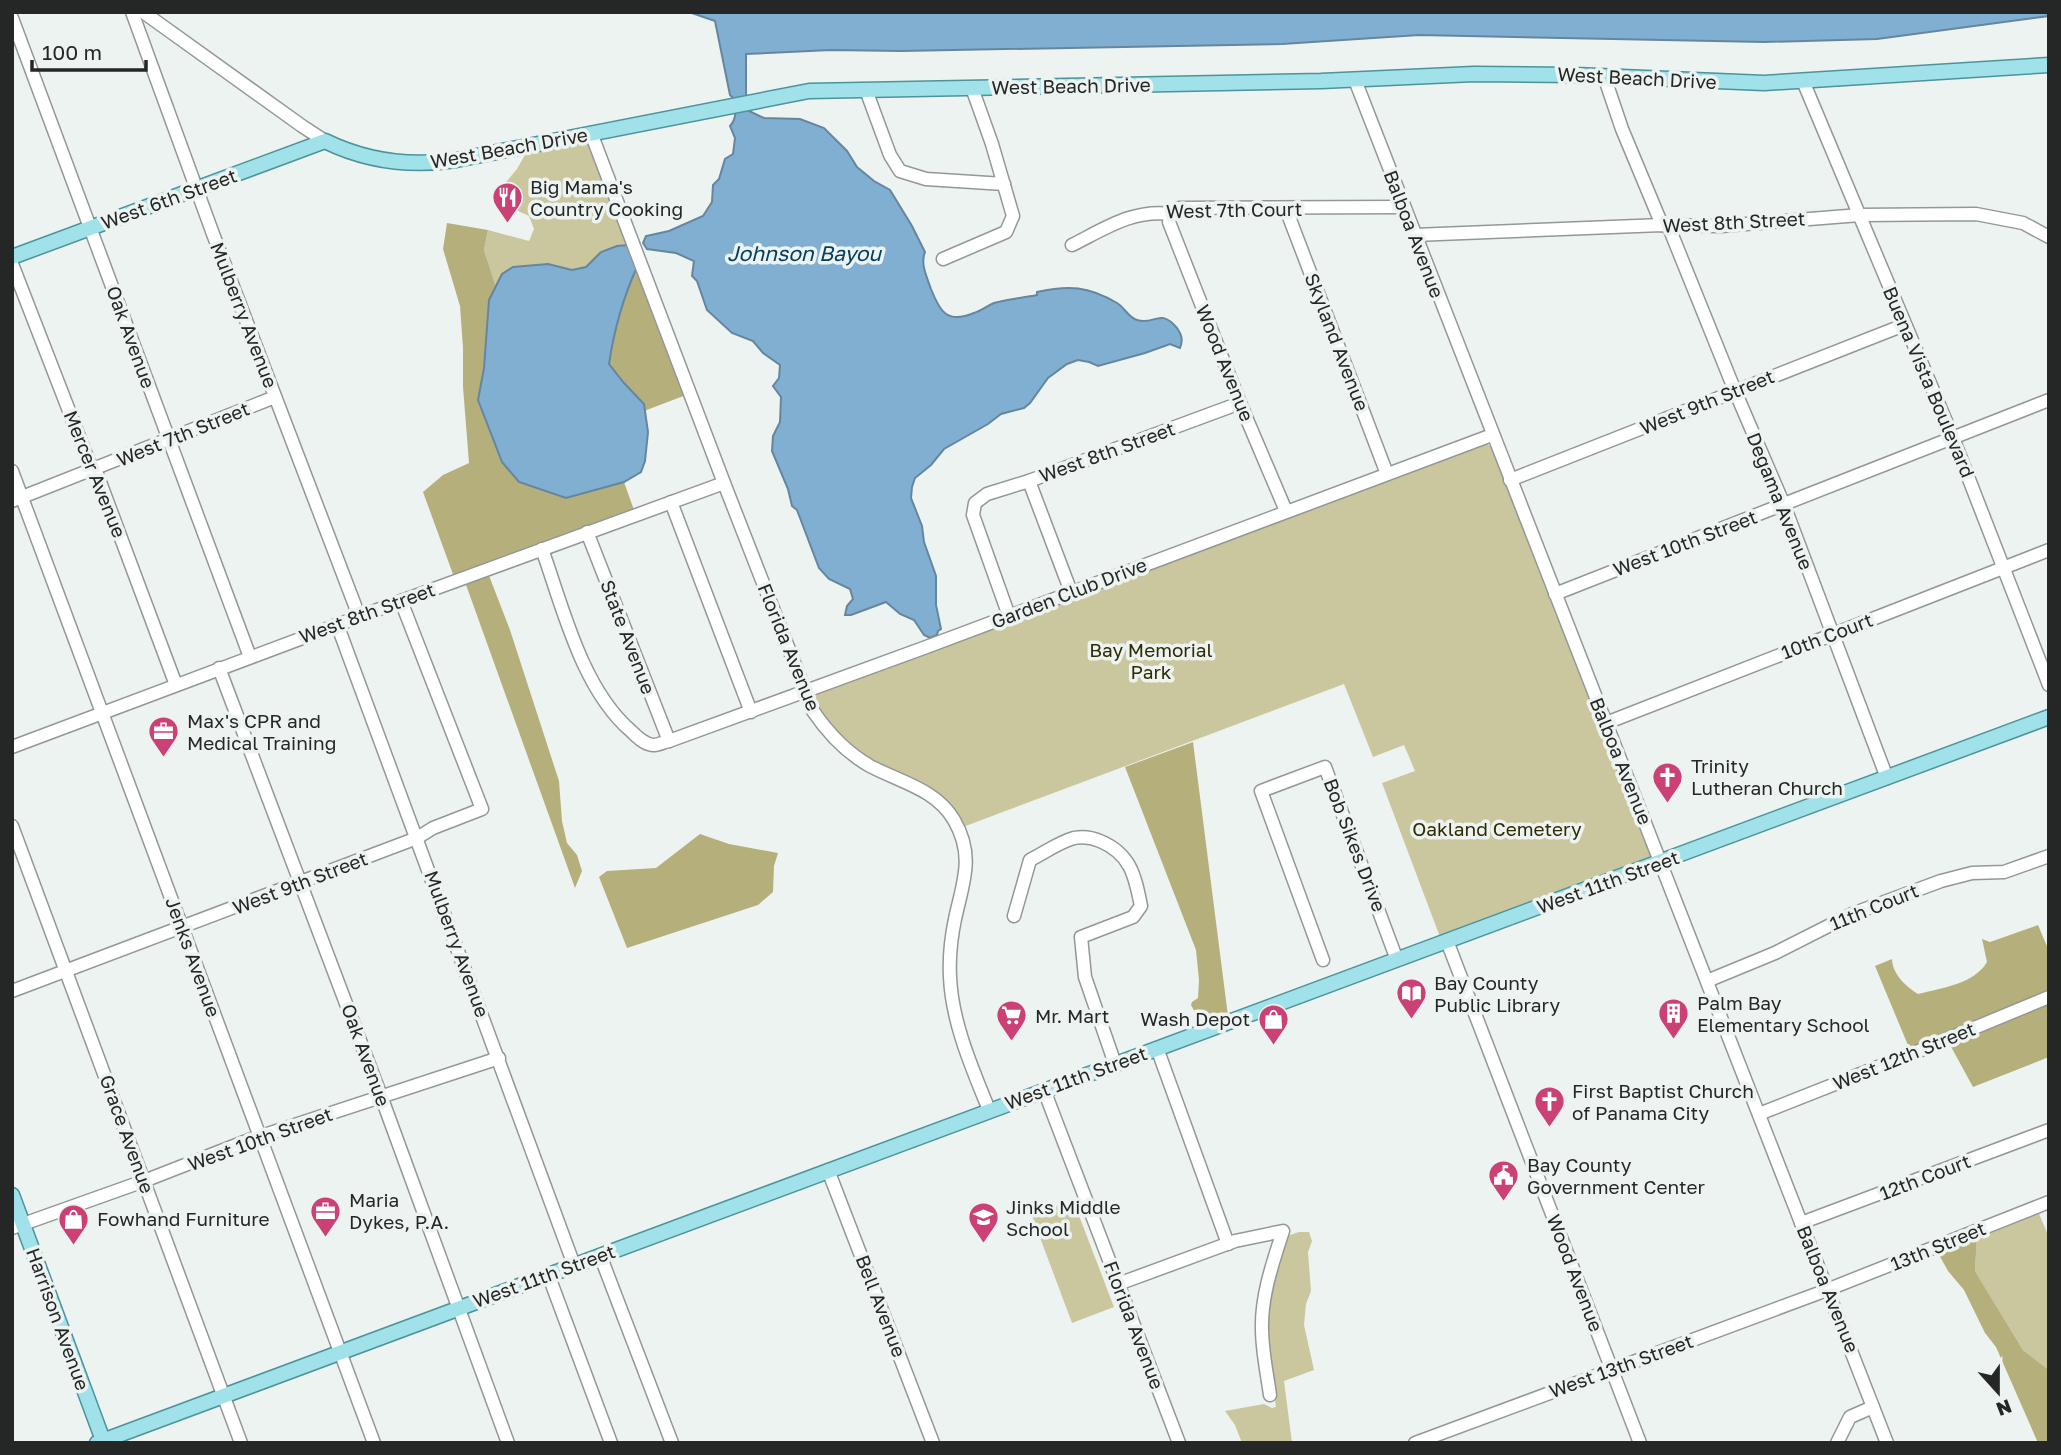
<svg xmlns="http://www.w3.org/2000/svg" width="2061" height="1455" font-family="'Golos Text',sans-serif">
<rect width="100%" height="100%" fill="#edf3f1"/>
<g fill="#cac79e">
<path d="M589,139l39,106 -27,7 -15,15 -14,3 -25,-6 -45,10 -6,13 -12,-37 4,-20 41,11 5,-12 -5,-13 -30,-14 -2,-9 20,-24 9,-16z"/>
<path d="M1486,443l6,5 159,407 -1,4 -210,78 -58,-154 33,-12 -11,-26 -31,12 -29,-73 -381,143 -7,-12c-35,-23 -141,-79 -143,-122z"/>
<path d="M1073,1200l41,107 -42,16 -40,-107z"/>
<path d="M2037,1209l12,28v133l-26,-20 -48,-79 2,-36z"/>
<path d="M1299,1232h10l3,9 -4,11 3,39 -5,13 -2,21 10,45 -30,11 8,62h-50l-7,-18 -10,-14 39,-7 8,4 4,-1 -11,-71 10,-68 12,-32z"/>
</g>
<g fill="#b5b07b">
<path d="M447,223l41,7 -4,20 12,37 -7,13 -5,68 -6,32 87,98 59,-16 10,28 -180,67 -31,-85 20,-17 26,-12 -6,-76v-39l-3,-42 -17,-57z"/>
<path d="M637,267l49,128 -42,16v-8l-20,-20 -15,-19c5,-34 14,-66 28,-97z"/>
<path d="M488,573l22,57 49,151 3,40 5,22 10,12 5,16 -7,17 -110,-306z"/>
<path d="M1193,742l35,274 -7,1 -2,-4 -20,7 -8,-15 1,-3 6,-4 1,-18 -3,-30 -71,-183z"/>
<path d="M700,834l29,10 49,9 -4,13 -1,26 -15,13 -131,43 -28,-71 8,-6 49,-3z"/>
<path d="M2038,925l11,26v41l-139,58 -35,-84 17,-7c0,14 14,28 26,35 24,-6 56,-10 69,-32l-5,-23 8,3z"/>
<path d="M2049,1002v55l-76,30 -24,-44z"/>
<path d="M1977,1235l-2,36 48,79 26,20v73h-11l-42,-96 -11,-14 -21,-43 -16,-19 -10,-18z"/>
</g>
<g fill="#80afd2" stroke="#65869e" stroke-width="2">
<path d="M689,12h1360v4l-172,23 -113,3 -345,-7 -137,9 -381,7 -70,-1 -85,4v41l3,16 15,7 36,1 24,9 23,23 10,16 17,14 16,9 22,36 13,26c-5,12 2,25 6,37 9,23 16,35 43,24 7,-2 13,-7 20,-10 13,-4 29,-5 43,-8v-3c32,-7 51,-6 80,11 7,4 12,15 20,17 18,6 22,-13 40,8 5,7 6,12 3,20l-10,-4 -25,9 -47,13 -9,-4 -11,-2 -11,4 -19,14 -18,25 -6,5 -23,6 -13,10 -44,25 -13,16 -16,13 -3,9 -1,11 11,28 2,16 12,34v29l5,24 -3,2 -1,4 -7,3 -6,-3 -10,-15 -14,-6 -14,-12 -35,13h-6l2,-9 6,-7 -3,-10 -21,-10 -10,-11 -22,-58 -5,-4 -4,-17 -16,-38 1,-15 7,-14 1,-25 -8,-11 6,-8 1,-13 -17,-12 -10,-12 -21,-8 -25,-23 -10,-29 -5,-5 2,-15 -18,-8 -29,-4 -4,-6 3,-7 23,-5 34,-15 9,-14 1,-17 6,-6 6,-20 8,-5 2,-16 -5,-12c8,-9 5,-17 3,-28l-3,-3 -15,-74z"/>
<path d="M628,245l9,22c-14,31 -23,63 -28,97l15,19 20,21 4,28 -3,29 -4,11 -17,10 -58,16 -47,-16 -17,-20 -24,-62 6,-32 5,-68 13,-26 11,-7 35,-3 24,6 14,-3 15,-15 16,-6z"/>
</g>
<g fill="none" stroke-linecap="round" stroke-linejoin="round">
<defs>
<g id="minor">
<path d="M132,12l81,222 146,382"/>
<path d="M143,12l159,114 23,15"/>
<path d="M12,18l238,639"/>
<path d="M1604,76l18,53 40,96"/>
<path d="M1355,80l532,1363"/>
<path d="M1803,81l150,357 96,247"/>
<path d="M866,90l24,65 10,16 26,8 78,5"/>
<path d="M591,133l133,350 89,228c15,22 34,42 57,55 30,16 66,23 84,54 21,36 9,62 1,99 -4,19 -6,38 -5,58 2,46 22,91 39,133"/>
<path d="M1286,209l101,265"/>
<path d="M1171,214l-2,8 71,181 46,108"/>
<path d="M1668,225l67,166 49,114 103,273"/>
<path d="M1414,235l248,-10 59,1 139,-11 116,-1 47,9 26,14"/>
<path d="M1072,245c34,-17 61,-36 99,-31l8,-6 225,-1"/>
<path d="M943,259l63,-27 7,-16 -21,-72 -20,-56"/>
<path d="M12,264l80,206 5,4 79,211"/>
<path d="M12,471l362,972"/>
<path d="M1510,480l394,-155"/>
<path d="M1029,481l42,111"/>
<path d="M12,501l263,-104"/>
<path d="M671,502l80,210"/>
<path d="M587,532l82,209"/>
<path d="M542,549c21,59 40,140 89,182 6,6 13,13 22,14 5,0 11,-3 16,-4l260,-95 563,-211"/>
<path d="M1555,594l494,-194"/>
<path d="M1009,616l-36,-101 2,-12 12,-9 42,-13 211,-78"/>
<path d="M337,624l237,641"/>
<path d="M219,668l162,428 127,347"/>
<path d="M1606,723l443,-173"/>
<path d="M12,747l389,-146 323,-118"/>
<path d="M12,826l229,617"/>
<path d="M1014,916l16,-56c14,-7 29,-18 44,-22 10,-2 17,-1 26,3 31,13 35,35 41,65l-8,11 -52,20 4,40 30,87"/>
<path d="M1447,941l193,502"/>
<path d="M1323,960l-62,-169 64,-24 72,193"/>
<path d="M1707,981l68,-28 77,-39 89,-33 31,-8 32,-1 45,-16"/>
<path d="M12,991l405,-153 16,-10 49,-19 -81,-208"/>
<path d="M1157,1048l71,196"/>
<path d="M1044,1090l135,353"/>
<path d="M1759,1114l162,-64 128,-53"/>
<path d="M828,1170l105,273"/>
<path d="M1801,1223l248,-93"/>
<path d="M12,1228l132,-47 105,-41 250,-82"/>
<path d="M600,1255l72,188"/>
<path d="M548,1274l63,169"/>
<path d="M1118,1284l117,-43 48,-10c-10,31 -22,65 -21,98 0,22 5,44 8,66"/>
<path d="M1415,1443l404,-150 230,-91"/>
<path d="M1837,1443l13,-26 23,-10"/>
</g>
<g id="major">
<path d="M12,257l313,-116c43,21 85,26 131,19l353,-69 512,-10 153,-7 101,1 189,8 285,-18"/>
<path d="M12,1195l92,248"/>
<path d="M97,1443l1952,-726"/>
</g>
</defs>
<use href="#minor" stroke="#939896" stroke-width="15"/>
<use href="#major" stroke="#4d939c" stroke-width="17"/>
<use href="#minor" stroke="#fff" stroke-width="12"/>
<use href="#major" stroke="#a1e1e9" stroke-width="14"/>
</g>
<defs>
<symbol id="restaurant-pin" viewBox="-11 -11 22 30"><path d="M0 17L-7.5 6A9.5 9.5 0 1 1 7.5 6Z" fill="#cb4075" stroke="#edf3f1"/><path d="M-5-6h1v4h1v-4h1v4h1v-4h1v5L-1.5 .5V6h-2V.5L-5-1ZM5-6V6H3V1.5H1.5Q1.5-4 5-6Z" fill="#fff"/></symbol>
<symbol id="office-pin" viewBox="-11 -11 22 30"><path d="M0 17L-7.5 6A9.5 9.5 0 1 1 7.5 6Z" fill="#cb4075" stroke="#edf3f1"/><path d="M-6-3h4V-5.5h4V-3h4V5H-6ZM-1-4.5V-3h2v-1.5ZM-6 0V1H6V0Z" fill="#fff"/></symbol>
<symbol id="church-pin" viewBox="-11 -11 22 30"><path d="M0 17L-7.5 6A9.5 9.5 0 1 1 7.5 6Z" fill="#cb4075" stroke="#edf3f1"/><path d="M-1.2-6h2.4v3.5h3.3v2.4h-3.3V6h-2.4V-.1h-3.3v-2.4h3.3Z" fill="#fff"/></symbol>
<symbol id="library-pin" viewBox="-11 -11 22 30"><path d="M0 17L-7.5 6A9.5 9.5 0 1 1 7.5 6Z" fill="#cb4075" stroke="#edf3f1"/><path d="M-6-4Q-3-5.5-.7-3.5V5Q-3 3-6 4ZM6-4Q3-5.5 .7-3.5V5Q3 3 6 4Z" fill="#fff"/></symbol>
<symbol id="building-pin" viewBox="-11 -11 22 30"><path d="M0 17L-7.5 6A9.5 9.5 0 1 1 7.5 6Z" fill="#cb4075" stroke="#edf3f1"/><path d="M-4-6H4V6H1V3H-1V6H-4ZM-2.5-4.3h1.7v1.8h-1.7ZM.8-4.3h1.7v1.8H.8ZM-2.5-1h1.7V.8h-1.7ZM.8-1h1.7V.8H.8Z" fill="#fff"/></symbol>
<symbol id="supermarket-pin" viewBox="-11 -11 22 30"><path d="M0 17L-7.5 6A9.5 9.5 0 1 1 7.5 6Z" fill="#cb4075" stroke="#edf3f1"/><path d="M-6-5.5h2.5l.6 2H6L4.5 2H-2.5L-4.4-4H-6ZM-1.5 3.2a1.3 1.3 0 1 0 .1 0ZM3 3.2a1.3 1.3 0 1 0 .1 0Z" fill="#fff"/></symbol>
<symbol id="shop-pin" viewBox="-11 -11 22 30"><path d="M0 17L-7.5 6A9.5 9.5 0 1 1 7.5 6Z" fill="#cb4075" stroke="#edf3f1"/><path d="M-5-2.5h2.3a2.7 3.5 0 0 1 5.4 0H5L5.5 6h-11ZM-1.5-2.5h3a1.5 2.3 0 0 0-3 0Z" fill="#fff"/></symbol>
<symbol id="civic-pin" viewBox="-11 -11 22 30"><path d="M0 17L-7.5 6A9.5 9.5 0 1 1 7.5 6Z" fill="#cb4075" stroke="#edf3f1"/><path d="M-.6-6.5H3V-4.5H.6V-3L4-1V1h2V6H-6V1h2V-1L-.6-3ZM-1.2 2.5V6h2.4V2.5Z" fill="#fff"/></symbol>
<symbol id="school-pin" viewBox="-11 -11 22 30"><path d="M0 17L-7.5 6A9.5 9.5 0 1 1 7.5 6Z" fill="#cb4075" stroke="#edf3f1"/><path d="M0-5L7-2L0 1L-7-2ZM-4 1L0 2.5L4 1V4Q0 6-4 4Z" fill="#fff"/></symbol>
</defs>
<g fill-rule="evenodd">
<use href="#restaurant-pin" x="490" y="180" width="35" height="47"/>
<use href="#office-pin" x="146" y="714" width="35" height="47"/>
<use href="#church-pin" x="1650" y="760" width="35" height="47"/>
<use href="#library-pin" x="1394" y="976" width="35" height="47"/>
<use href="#building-pin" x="1656" y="996" width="35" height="47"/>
<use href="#supermarket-pin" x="994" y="998" width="35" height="47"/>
<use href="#shop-pin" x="1256" y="1002" width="35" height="47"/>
<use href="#church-pin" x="1532" y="1084" width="35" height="47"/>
<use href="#civic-pin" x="1486" y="1158" width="35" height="47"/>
<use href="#office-pin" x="308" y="1194" width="35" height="47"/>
<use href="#school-pin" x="966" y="1200" width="35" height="47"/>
<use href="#shop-pin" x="56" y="1202" width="35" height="47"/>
</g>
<g text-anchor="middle" stroke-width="7" stroke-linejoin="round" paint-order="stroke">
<g font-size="19" fill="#252726" stroke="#edf3f1">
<text transform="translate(1637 78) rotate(3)" y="7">West Beach Drive</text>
<text transform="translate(1071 86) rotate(-1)" y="7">West Beach Drive</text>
<text transform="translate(509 148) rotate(-10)" y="7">West Beach Drive</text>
<text transform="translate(169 199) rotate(-20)" y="7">West 6th Street</text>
<text transform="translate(1234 210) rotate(-1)" y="7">West 7th Court</text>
<text transform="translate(1734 222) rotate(-3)" y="7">West 8th Street</text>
<text transform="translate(1414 234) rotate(69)" y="7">Balboa Avenue</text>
<text transform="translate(244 315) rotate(69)" y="7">Mulberry Avenue</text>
<text transform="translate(131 337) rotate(70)" y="7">Oak Avenue</text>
<text transform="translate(1337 342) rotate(69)" y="7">Skyland Avenue</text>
<text transform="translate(1225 363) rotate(68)" y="7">Wood Avenue</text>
<text transform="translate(1929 382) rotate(67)" y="7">Buena Vista Boulevard</text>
<text transform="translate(1707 402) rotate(-22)" y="7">West 9th Street</text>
<text transform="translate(183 434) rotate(-22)" y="7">West 7th Street</text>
<text transform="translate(1107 452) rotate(-20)" y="7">West 8th Street</text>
<text transform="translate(95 474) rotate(68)" y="7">Mercer Avenue</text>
<text transform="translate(1780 501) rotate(68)" y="7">Degama Avenue</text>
<text transform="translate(1685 543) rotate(-21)" y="7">West 10th Street</text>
<text transform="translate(1069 593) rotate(-21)" y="7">Garden Club Drive</text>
<text transform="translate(367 613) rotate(-20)" y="7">West 8th Street</text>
<text transform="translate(1827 636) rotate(-21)" y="7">10th Court</text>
<text transform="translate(628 637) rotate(69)" y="7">State Avenue</text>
<text transform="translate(789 647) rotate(68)" y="7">Florida Avenue</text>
<text transform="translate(1621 761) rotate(68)" y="7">Balboa Avenue</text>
<text transform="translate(1355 845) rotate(69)" y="7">Bob Sikes Drive</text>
<text transform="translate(1608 882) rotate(-20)" y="7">West 11th Street</text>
<text transform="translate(300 883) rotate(-21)" y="7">West 9th Street</text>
<text transform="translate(1874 907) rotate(-22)" y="7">11th Court</text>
<text transform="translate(457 944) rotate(70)" y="7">Mulberry Avenue</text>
<text transform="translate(193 957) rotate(70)" y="7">Jenks Avenue</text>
<text transform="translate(366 1055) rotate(70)" y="7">Oak Avenue</text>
<text transform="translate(1904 1056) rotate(-22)" y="7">West 12th Street</text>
<text transform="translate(1076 1078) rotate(-20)" y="7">West 11th Street</text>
<text transform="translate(127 1134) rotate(70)" y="7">Grace Avenue</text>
<text transform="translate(260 1139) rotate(-20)" y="7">West 10th Street</text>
<text transform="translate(1925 1177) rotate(-21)" y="7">12th Court</text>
<text transform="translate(1938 1246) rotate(-22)" y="7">13th Street</text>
<text transform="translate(1575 1273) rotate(69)" y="7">Wood Avenue</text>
<text transform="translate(544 1276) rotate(-20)" y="7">West 11th Street</text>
<text transform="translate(1828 1289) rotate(68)" y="7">Balboa Avenue</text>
<text transform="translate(881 1306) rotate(69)" y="7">Bell Avenue</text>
<text transform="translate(58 1319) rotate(70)" y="7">Harrison Avenue</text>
<text transform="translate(1134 1325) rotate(69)" y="7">Florida Avenue</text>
<text transform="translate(1621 1366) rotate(-20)" y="7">West 13th Street</text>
</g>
<g font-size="19" fill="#252726" stroke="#edf3f1" text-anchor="start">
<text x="530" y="194">Big Mama's<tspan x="530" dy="22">Country Cooking</tspan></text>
<text x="187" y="728">Max's CPR and<tspan x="187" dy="22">Medical Training</tspan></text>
<text x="1691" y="773">Trinity<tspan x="1691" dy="22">Lutheran Church</tspan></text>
<text x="1434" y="990">Bay County<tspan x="1434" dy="22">Public Library</tspan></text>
<text x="1697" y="1010">Palm Bay<tspan x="1697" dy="22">Elementary School</tspan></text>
<text x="1035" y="1023">Mr. Mart</text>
<text x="1250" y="1026" text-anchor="end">Wash Depot</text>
<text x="1572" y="1098">First Baptist Church<tspan x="1572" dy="22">of Panama City</tspan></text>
<text x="1527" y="1172">Bay County<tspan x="1527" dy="22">Government Center</tspan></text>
<text x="349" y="1207">Maria<tspan x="349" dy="22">Dykes, P.A.</tspan></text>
<text x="1006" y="1214">Jinks Middle<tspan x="1006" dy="22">School</tspan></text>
<text x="97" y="1226">Fowhand Furniture</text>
</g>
<g font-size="19" fill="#2f2b00" stroke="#edf3f1">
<text x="1151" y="657">Bay Memorial<tspan x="1151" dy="22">Park</tspan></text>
<text x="1497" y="836">Oakland Cemetery</text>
</g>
<g font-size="21" font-style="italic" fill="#023f61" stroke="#edf3f1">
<text x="804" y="261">Johnson Bayou</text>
</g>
</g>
<rect width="2061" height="1455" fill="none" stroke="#252726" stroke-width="28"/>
<g transform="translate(1998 1392) rotate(159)" stroke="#edf3f1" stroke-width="5" paint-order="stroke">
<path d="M0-5L12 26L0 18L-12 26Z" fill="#252726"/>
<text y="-10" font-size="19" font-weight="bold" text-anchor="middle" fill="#252726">N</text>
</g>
<path d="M32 60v10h114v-10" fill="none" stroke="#252726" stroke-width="3.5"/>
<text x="42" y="60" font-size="21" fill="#252726" stroke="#edf3f1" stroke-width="5" paint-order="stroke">100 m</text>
</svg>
